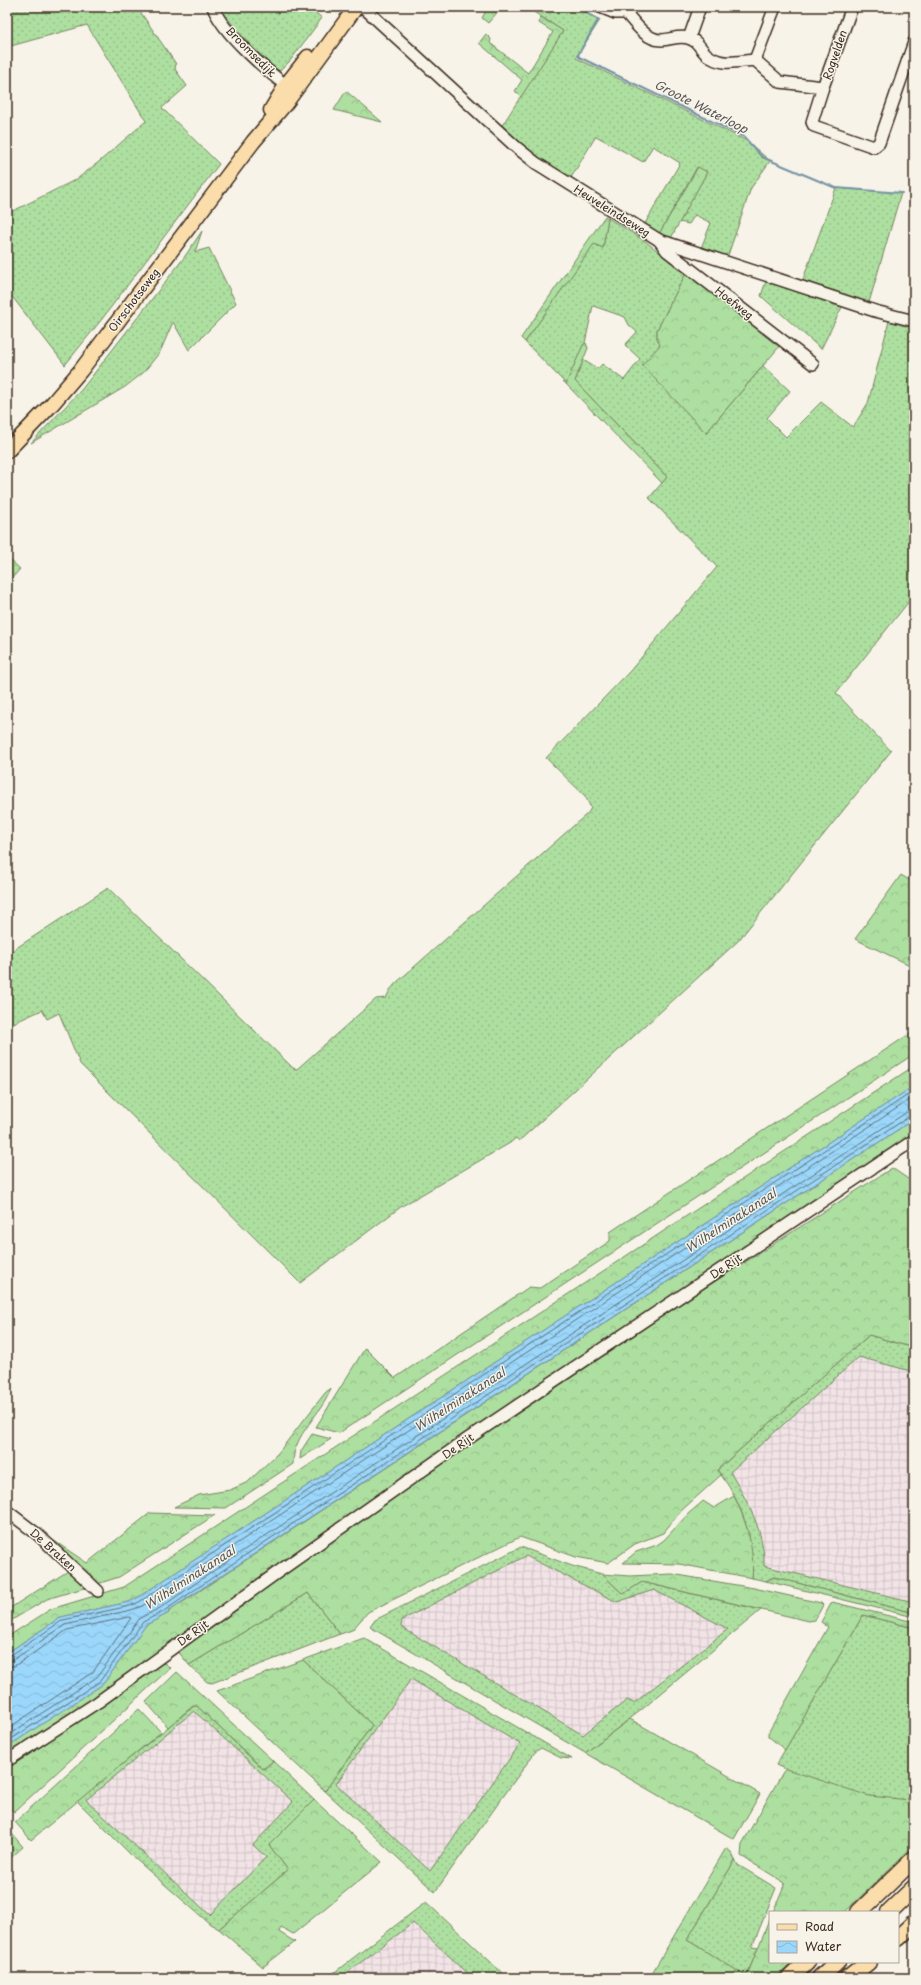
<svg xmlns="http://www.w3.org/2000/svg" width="921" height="1985" font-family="'Playpen Sans',sans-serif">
<defs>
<pattern id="industrial-grid" width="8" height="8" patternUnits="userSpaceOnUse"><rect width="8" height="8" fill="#f2e3e7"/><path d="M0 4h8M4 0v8" fill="none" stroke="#d0c3c6"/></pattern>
<pattern id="grass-dots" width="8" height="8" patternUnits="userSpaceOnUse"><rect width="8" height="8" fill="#addfa0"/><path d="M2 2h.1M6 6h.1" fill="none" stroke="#96c089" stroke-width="1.8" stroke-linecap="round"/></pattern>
<pattern id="forest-crowns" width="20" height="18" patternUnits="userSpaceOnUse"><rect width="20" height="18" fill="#addfa0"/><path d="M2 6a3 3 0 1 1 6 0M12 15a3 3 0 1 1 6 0" fill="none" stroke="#96c089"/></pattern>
<pattern id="water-waves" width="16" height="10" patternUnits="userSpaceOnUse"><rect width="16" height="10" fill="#9ad7fb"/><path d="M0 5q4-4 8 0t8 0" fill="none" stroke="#86b9d7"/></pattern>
</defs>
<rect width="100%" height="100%" fill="#f7f3e8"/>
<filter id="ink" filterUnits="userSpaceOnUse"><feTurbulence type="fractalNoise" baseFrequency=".025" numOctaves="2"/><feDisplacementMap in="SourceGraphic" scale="8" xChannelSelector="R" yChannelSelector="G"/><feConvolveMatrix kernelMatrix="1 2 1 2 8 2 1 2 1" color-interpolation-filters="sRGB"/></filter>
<g filter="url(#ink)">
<g fill="url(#industrial-grid)">
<path d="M859,1357l55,15v230l-150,-36 -1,-19 -5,-18 -11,-27 -17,-30z"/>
<path d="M526,1556l91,46 37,-12 75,38 -95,76 -7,-4 -44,35 -182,-108 1,-7z"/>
<path d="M411,1679l109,64 -90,128 -94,-87z"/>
<path d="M194,1711l100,91 -41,43 13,12 -56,58 -124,-115z"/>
<path d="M413,1923l60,55h-133z"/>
</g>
<g fill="url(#grass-dots)" stroke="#74845f" fill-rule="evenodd">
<path d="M7,7h141l-9,3 37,54 -1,5 12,17 -25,22 57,56 -117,155 -37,46 -58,-75v-76l70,-35 23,-18 46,-40 -59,-96 -80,22z"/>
<path d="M220,7h88l14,11 -32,43 -10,10c-14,-5 -52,-50 -60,-64z"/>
<path d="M526,7h50l24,13 -24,38 171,83 23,20 -19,27 -24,70 -26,-10 10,-25 -16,-8 -6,9 -10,-2 28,-50 -10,-5 -38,67 -16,-7 37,-64 -27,-17 -10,16 -47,-26 -27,45 -28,-20 -40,-34 62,-96z"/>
<path d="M836,188l65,5 -33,113 -66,-24z"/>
<path d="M608,218l37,23 41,32 -29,57v8l49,95 57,-67 27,25 -23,27 19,19 35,-35 32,25 15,-24 21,-82 25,7v267l-78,98 55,58 -153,190 -219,200 -3,-3 -6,5 -108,63 -102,77 -220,-219 -21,-51 -12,6 -5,-9 -35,16v-72l101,-66 185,180 4,1 79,-70 10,-1 4,-8 6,-7 192,-170 3,-5 -6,-12 -39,-38 84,-87 87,-104 -68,-69 18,-21 -92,-96 8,-21 15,9 4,-5 22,16 16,-21 -15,-14 12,-13 -8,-7 -4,-8 -32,-11 -8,37 -19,41 -41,-42 69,-99 9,5z"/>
<path d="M202,231l-7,21 14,-4 27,55 -47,47 -16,-28 -13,30 -17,21 -18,14 -94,56 51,-54 101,-130z"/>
<path d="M766,281l76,26 -21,42 -60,-53z"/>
<path d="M7,557l13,12 -13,15z"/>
<path d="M869,1335l45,13v24l-55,-15 -129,115c17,29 35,59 34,94l150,36v11l-140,-36 -8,4 -14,-3c3,-38 -11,-79 -35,-108z"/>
<path d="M521,1547l51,19 30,8 21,20 19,-12 119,28 -121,101 -55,42 -215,-126 5,-7zM526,1556l91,46 37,-12 74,39 -94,74 -7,-3 -44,35 -182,-108 1,-7z"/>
<path d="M308,1593l32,41 -128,49 -5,-1 -18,-17z"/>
<path d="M863,1615l51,13v166l-3,6c-42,1 -97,-17 -135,-35z"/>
<path d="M364,1638l208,121 -11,-1 -20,-10 -6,4 -100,140 -110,-101 47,-66 -69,-65zM411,1679l109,65 -90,127 -94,-87z"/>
<path d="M194,1706h3l58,56 9,7 9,-8 41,39 -45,45 19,25 -69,59 -9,-5 -77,-67 -56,-56zM194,1711l99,91 -40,43 13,12 -56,58 -124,-115z"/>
<path d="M735,1860l3,5 38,23 -24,59 6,1 -10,25 -3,3 -58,-36z"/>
<path d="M426,1902l82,76h-35l-60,-55 -73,55h-13z"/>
</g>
<g fill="url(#forest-crowns)" stroke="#74845f">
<path d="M488,7h14l-14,16 -6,-5z"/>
<path d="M541,17l22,14 -42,66 -6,-6 7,-11 -43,-37 7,-9 5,5 -1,4 38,30 25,-41 -14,-9z"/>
<path d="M346,91l36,31 -48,-12z"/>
<path d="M698,167l9,5 -36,66 -12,-4z"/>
<path d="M605,216l3,2 -5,30 -9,-4 -69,98 -4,-4z"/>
<path d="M686,273l93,74 -73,86 -64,-68 18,-20 -3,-7v-8z"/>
<path d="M586,343l2,5 -13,33 92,96 -5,6 -96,-99 17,-39z"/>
<path d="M901,875l13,8v84l-59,-28z"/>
<path d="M914,1031v23l-575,379 -23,-6 49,-79 30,30 134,-91 11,1 70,-47v-9z"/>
<path d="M914,1066v20l-777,512 -8,4 -68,15 -54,36v-16l44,-28 73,-22z"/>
<path d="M914,1119v14l-480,323 -334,241 -93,59v-9l96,-63 43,-59 23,-12 -1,-1 72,-48z"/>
<path d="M892,1168l22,15v165l-45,-13 -152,135 4,5 -39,35 -19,23 -28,11 -27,19 -32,-6 -56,-20 -152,75 -16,18 -12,4 -32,-41 -119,72 -12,-15 245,-175 236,-157z"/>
<path d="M331,1388c-9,27 -38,45 -38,76l-67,44 -52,-1 25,-12 31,-5 18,-8 30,-29 47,-60z"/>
<path d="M312,1434l19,5 -31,20 1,-8z"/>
<path d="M734,1496c13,26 21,54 18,82l-73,-14 -56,-1 13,-11 21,-7 7,-5 24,-26 13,-11 2,-2 11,7z"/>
<path d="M150,1513l65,2 -96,62 -22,7 -53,-50 43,29z"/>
<path d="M68,1571l19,16 -40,12 -40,24v-13z"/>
<path d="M602,1574l28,2 42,-2 82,14 67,15 2,2 -8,15 -6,1 -167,-39 -19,12z"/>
<path d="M774,1577l140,36v4l-148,-36z"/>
<path d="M832,1602l82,20v6l-51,-13 -78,135 -17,-14v-3l60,-106 -7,-5z"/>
<path d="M303,1660l69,65 -47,66 -108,-100z"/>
<path d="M161,1663l5,1 4,4 -156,144 -7,-7v-38z"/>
<path d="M177,1672l96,89 -10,8 -66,-63h-4l-25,21 -22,-25z"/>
<path d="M139,1709l22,23 -130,108 -16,-18z"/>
<path d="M630,1719l130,75 -26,45 -149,-86z"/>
<path d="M786,1769l83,27 41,4 4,-6v51l-69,67h-72l12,-29 -44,-27 1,-12 41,-72z"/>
<path d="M314,1800l68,62 -89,72 -12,-7 -2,5 16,10 -32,25 -44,-38 69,-59 -19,-25z"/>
<path d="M8,1829l15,18 -16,14v-31z"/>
<path d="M726,1848l5,4 4,8 -48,80 59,36 2,-3 22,-55v44h23l-17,16h-127z"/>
</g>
<path fill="url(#water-waves)" stroke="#7492a3" d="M914,1086v33l-678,447 -68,45 1,2 -23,12 -43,59 -96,63v-94l54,-36 68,-15 8,-4z"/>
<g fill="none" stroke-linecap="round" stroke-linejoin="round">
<g stroke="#616f76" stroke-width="1">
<path d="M7,1656l4,-1 52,-35 67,-14 9,-4 775,-511"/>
<path d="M7,1661l6,-1 52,-35 66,-15 11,-4 772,-509"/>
<path d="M7,1667l9,-2 51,-35 62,-13 2,1 -38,54 -86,57"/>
<path d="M7,1736l90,-59 43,-59 20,-10 75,-52 672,-444 7,-1"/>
<path d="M7,1742l93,-61 43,-59 21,-11 74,-51 672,-444h4"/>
</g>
<g stroke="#7492a3" stroke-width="2">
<path d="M577,7l21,13 -20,35 1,2 165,80 18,20 74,31 66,5"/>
<path d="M7,423l5,1"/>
</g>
<defs>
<g id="minor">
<path d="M213,7c10,27 55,65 79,83"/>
<path d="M363,7l153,140 20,16 123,77 216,71 39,10"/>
<path d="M600,7l15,6h11"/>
<path d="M628,7l-2,6c9,10 20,27 35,27 10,0 17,-5 27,-2 10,3 11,9 18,16 15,13 31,7 49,6l25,22 43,5 29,-80"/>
<path d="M689,38l11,-31"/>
<path d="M755,60l20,-53"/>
<path d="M823,87l-11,35 2,4 60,21 5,-4 35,-101"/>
<path d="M659,240l8,11 146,113"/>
<path d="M7,1511l30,23 61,57"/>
<path d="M7,1761l91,-59 180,-130 188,-132 448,-300"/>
</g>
<g id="major">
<path d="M271,110l15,-25 22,-28"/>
<path d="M7,451l45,-47 29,-34 172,-228 32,-38 71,-97"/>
</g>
<g id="highway">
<path d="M859,1912l55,-53"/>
<path d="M889,1912l25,-24"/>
<path d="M898,1938l16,-15"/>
<path d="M790,1978l17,-16"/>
<path d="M820,1978l17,-16"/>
<path d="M848,1978l20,-16"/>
</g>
</defs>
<use href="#minor" stroke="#3b2a1e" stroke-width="14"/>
<use href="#major" stroke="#3b2a1e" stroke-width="17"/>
<use href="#highway" stroke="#3b2a1e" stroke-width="19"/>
<use href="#minor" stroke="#f7f3e8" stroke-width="11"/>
<use href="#major" stroke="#faddab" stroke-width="14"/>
<use href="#highway" stroke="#faddab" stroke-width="16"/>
</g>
</g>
<g text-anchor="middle" stroke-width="3" stroke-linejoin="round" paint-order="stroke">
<g font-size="11" fill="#3b2a1e" stroke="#f7f3e8">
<text transform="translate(251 52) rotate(45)" y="4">Broomsedijk</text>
<text transform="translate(835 55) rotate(-71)" y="4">Rogvelden</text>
<text transform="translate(612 211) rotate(32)" y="4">Heuveleindseweg</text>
<text transform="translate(134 300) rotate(-53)" y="4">Oirschotseweg</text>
<text transform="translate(734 303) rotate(38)" y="4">Hoefweg</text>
<text transform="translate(726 1266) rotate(-34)" y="4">De Rijt</text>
<text transform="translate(458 1446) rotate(-35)" y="4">De Rijt</text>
<text transform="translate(53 1550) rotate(42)" y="4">De Braken</text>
<text transform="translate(193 1633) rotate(-36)" y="4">De Rijt</text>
</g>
<g font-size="12" font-style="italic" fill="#535555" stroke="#f7f3e8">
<text transform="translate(701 107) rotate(27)" y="4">Groote Waterloop</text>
<text transform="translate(731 1221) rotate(-33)" y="4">Wilhelminakanaal</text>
<text transform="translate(460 1400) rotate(-33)" y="4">Wilhelminakanaal</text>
<text transform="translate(190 1578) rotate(-33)" y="4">Wilhelminakanaal</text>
</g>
</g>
<rect width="921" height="1985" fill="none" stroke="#f7f3e8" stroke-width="24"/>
<rect x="12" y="12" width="897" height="1961" fill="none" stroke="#3b2a1e" stroke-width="1.5" filter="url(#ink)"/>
<rect x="769" y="1911" width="130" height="52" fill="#f7f3e8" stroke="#aca397"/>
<rect x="777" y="1924" width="20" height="6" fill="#faddab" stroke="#aca397"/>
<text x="805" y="1931" font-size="12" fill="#3b2a1e">Road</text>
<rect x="777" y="1941" width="20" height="12" fill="url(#water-waves)" stroke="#aca397"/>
<text x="805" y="1951" font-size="12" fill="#3b2a1e">Water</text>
</svg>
